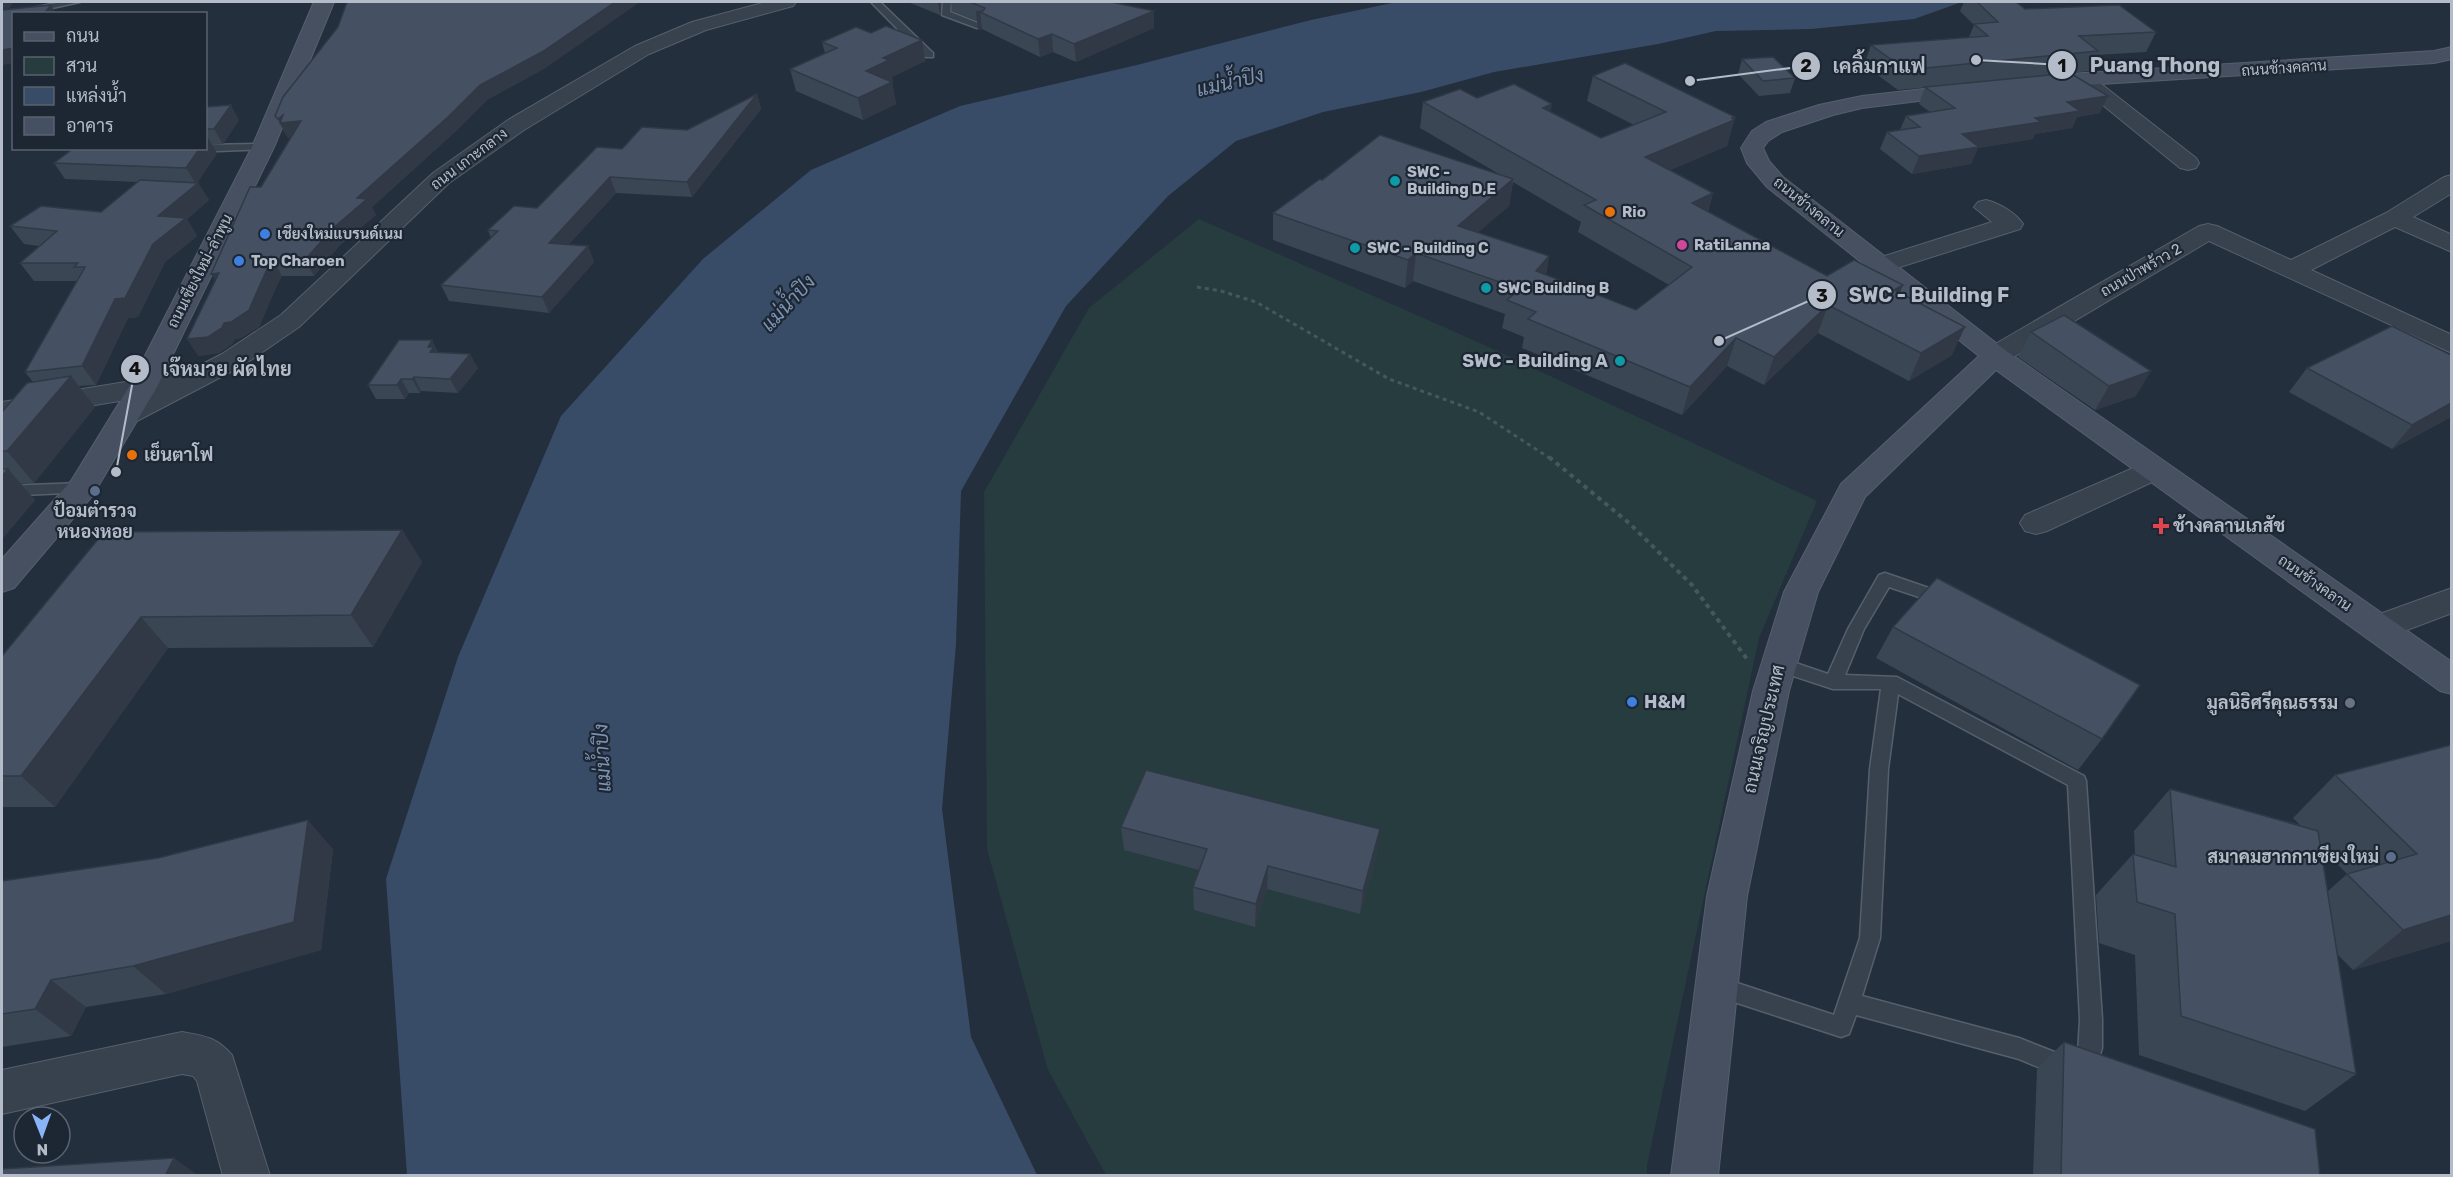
<svg xmlns="http://www.w3.org/2000/svg" width="2453" height="1177" font-family="Rubik,Sarabun,sans-serif">
<rect width="100%" height="100%" fill="#242f3e"/>
<path fill="#263c3f" d="M1199,219l281,124 337,158 -58,137 -112,527v10h-541l-58,-105 -61,-221 -3,-357 105,-184z"/>
<path fill="#394c67" d="M1397,2h633l-71,1 -45,16 -103,10 -95,2 -58,13 -164,28 -73,20 -98,20 -87,29 -68,55 -102,110 -105,185 -5,153 -14,165 29,228 66,138h-630l-21,-296 72,-222 103,-241 142,-157 108,-89 149,-64 177,-41 174,-45z"/>
<g fill="none" stroke-linecap="round" stroke-linejoin="round">
<defs>
<g id="lane">
<path d="M61,2h19l-51,11 -5,-3z"/>
<path d="M871,2h9l53,51v4h-8z"/>
<path d="M943,2h8l-1,10 35,14 -8,2 -35,-13z"/>
<path d="M263,144l4,1v4l-75,3 -6,-3 20,-1v-3z"/>
<path d="M82,483l5,1 3,4 -3,4 -85,4v-10z"/>
<path d="M1885,573l67,23 2,4 -2,4 -6,2 -57,-19 -25,42 -19,46 52,2 187,99 2,5 16,238v29l-8,26 -8,3h-24l-43,-18 -163,-44 -7,19 -8,3 -125,-41 -7,-3 -4,-7 4,-7 7,-3 118,39 26,-77 10,-169 11,-80h-48l-61,-20 -3,-5 3,-5 6,-2 50,17 20,-45 31,-54zM1898,694l170,91 12,234 -2,36h-16l-43,-17 -157,-42 18,-58 8,-169z"/>
</g>
<g id="street">
<path d="M766,2h30l-3,4 -87,24 -57,24 -125,76 -75,53 -150,144 -57,39 -107,56 -10,3 -10,-3 -4,-6 4,-6 23,-12 -136,22v-18l167,-27 8,2 45,-23 59,-39 152,-142 75,-53 127,-74 57,-24z"/>
<path d="M2084,74l7,2 105,82 3,5 -3,5 -8,2 -8,-2 -103,-84 -3,-4 3,-4z"/>
<path d="M2452,175v18l-39,24 39,18v17l-57,-25 -84,43 141,65v18l-243,-112 -204,121 -10,2 -10,-2 -4,-6 4,-6 214,-124 9,-2 9,2 74,34 95,-47 58,-36z"/>
<path d="M1986,200c13,3 30,13 37,24l-3,5 -139,44 -9,-3 -4,-5 4,-5 120,-38 -18,-15 4,-5z"/>
<path d="M2154,459l11,3 4,7 -4,7 -118,55 -11,3 -11,-3 -5,-8 5,-8z"/>
<path d="M2452,588v25l-74,28 -12,-4 -5,-9 5,-9z"/>
<path d="M182,1032c23,4 34,5 50,23l38,121h-47l-26,-95 -4,-5 -11,-2 -180,40v-44z"/>
</g>
<g id="secondary">
<path d="M314,2h20l-60,145 -117,240 -64,108 -79,93 -12,4v-33l69,-78 58,-94 123,-240z"/>
<path d="M2452,47v12l-18,4 -397,25 -7,-2 -3,-4 3,-4 7,-2 397,-25z"/>
<path d="M1968,84l7,2 4,4 -4,4 -113,14 -29,7 -51,17 -14,9 -5,7 6,13 14,16 222,173 447,312v32l-12,-3 -444,-321 -131,127 -47,95 -29,99 -42,205 -29,280h-47l36,-280 46,-205 31,-99 57,-108 138,-128 -212,-169 -20,-24 -6,-15 11,-17 14,-9 53,-17 43,-9z"/>
</g>
</defs>
<use href="#lane" stroke="#565f6c" stroke-width="3"/>
<use href="#street" stroke="#565f6c" stroke-width="2"/>
<use href="#secondary" stroke="#565f6c" stroke-width="2"/>
<path stroke="#44595c" stroke-width="3" stroke-dasharray="4 4" stroke-linecap="butt" d="M1197,287l24,4 35,11 133,77 90,33 72,47"/>
<path stroke="#44595c" stroke-width="4" stroke-dasharray="4.5 4.5" stroke-linecap="butt" d="M1549,457l80,66 63,62 55,74"/>
<use href="#lane" fill="#38414e" fill-rule="evenodd"/>
<use href="#street" fill="#38414e" fill-rule="evenodd"/>
<use href="#secondary" fill="#465061" fill-rule="evenodd"/>
</g>
<g fill="#3b4654" fill-rule="evenodd">
<path d="M908,2h33l-1,13z"/>
<path d="M951,2h160l43,9v17l-78,34 -23,-10 -13,5 -58,-28 -4,1 -1,-9 -25,-10z"/>
<path d="M1964,2h52l9,7 131,23 -10,20 -49,3 -8,16 -18,2 29,40 -23,4 -5,11 -37,6 -2,5 -55,9 -7,16 -59,10 -32,-25 7,-17 13,-2 6,-14 24,-4 -11,-8 6,-17 57,-5 -84,8 -34,-25 7,-20 98,-8 5,-12 -14,-14z"/>
<path d="M871,33l51,7 3,21 -33,16 1,5h-1l4,22 -33,16 -67,-29 -6,-22 35,-16 -3,-11z"/>
<path d="M1742,59l53,19 -5,15 -31,3 -21,-22z"/>
<path d="M547,67l-60,33 -31,31 -84,76 4,8 -36,30 -26,31h-32l-4,7 -19,44 -18,11 -6,1 -3,5 -13,9 -21,3 63,-169 29,-49h-2l-13,-22z"/>
<path d="M1593,76l142,41 -8,29 -57,24 43,23 -5,19 119,64 73,17 52,62 -43,26 -91,-48 -54,52 -37,-19 -45,49 -160,-67 2,-11 -22,-9 3,-14 -92,-33 -8,7 -132,-48v-27l49,-33 177,-6 -79,-46 3,-26 54,-4 124,40 33,-13 -47,-24zM1513,182l68,40 -3,10 91,53 -33,25 -90,-35 3,-19 -71,-24 31,-26z"/>
<path d="M757,94l4,15 -69,88 -76,-4 -48,52 20,1 6,16 -45,51 -100,-12 -8,-16 50,-47 -3,-8 49,-22z"/>
<path d="M206,107l33,13 -16,24 -11,1 5,8 -20,30h1l11,17 -22,19 10,17 -32,26 -27,55 -10,1 -32,67 -17,1 16,21 -61,76h-13l14,17 -33,39v-127l31,-30 -8,-10 52,-91h-43l-14,-18 19,-17 -15,-2 -14,-18 91,-14 38,-30 -74,-3 -11,-16 152,-15z"/>
<path d="M2031,332l105,64 -41,14 -77,-53z"/>
<path d="M439,352l39,16 -20,25 -37,-2 -1,2h-11l-4,6h-29l-8,-14z"/>
<path d="M2307,368l144,49 -59,32 -103,-57z"/>
<path d="M402,530l20,32 -49,85 -205,1 -113,159h-53v-151z"/>
<path d="M1893,627l209,112 -24,31 -202,-112z"/>
<path d="M2451,745v196l-98,29 -16,-16 19,120 -51,37 -166,-56 -4,-100 -36,-12 -3,-48 37,-41h2l-1,-23 36,-42 130,36 -7,-7 42,-43zM2321,847l26,27 -19,17z"/>
<path d="M1121,827l256,26 -17,61 -93,-25 -12,38 -61,-17 -1,-23 6,-17 -75,-20z"/>
<path d="M333,849l-12,101 -155,44 -80,13 -15,29 -69,11v-166z"/>
<path d="M2064,1042l256,134h-287l4,-107z"/>
</g>
<g fill="#303945">
<path d="M2,2h12l-12,15z"/>
<path d="M615,2h25l-93,65 -60,33 -31,31 -84,76 4,8 -36,30 -26,31 -9,-16 52,-62 123,-113z"/>
<path d="M938,2h3l-1,13z"/>
<path d="M51,5l5,9h-12z"/>
<path d="M1154,11v17l-78,34 -2,-18z"/>
<path d="M976,12h4l2,17 -4,1z"/>
<path d="M1052,34l1,18 -13,5 -2,-18z"/>
<path d="M922,40l3,21 -33,16 1,5h-1l4,22 -33,16 -5,-22 8,-27 17,-13z"/>
<path d="M14,48v15l-12,2v-15z"/>
<path d="M757,94l4,15 -69,88 -5,-15z"/>
<path d="M2108,96l-8,17 -23,4 -5,11 -37,6 -2,5 -55,9 -7,16 -59,10 7,-18 43,-22 73,-16 32,-16z"/>
<path d="M1552,104l-4,26 -5,-22z"/>
<path d="M231,105l8,15 -16,24 -9,-15z"/>
<path d="M283,115l18,6 8,15 -21,2 -8,-15h1l-3,-4z"/>
<path d="M1735,117l-8,29 -89,38 7,-27z"/>
<path d="M208,138l9,15 -21,31 -10,-16 14,-20h6v-7z"/>
<path d="M610,177l6,16 -61,66 -6,-16z"/>
<path d="M1513,179l-4,27 -55,47 4,-27z"/>
<path d="M198,183l11,17 -22,19 10,17 -32,26 -27,55 -10,1 -32,67 -14,-19 33,-67 43,-83z"/>
<path d="M1713,193l-8,27 -13,-17z"/>
<path d="M588,246l6,16 -45,51 -7,-16z"/>
<path d="M1416,253l-3,28 -8,7 3,-28z"/>
<path d="M1549,256l-5,28 -8,-13z"/>
<path d="M273,260l9,16 -4,7 -19,44 -18,11 -6,1 -3,5 -13,9 -21,3 -11,-17 37,-16z"/>
<path d="M219,273l2,17 -10,-16z"/>
<path d="M1903,285l-12,28 3,-23z"/>
<path d="M1828,305l-10,28 -54,52 10,-28z"/>
<path d="M1965,327l-13,28 -43,26 12,-28z"/>
<path d="M1736,338l-9,28 -45,49 8,-28z"/>
<path d="M432,340l8,15 -3,11 -9,-19z"/>
<path d="M470,354l8,14 -20,25 -8,-14z"/>
<path d="M2151,371l-15,25 -41,14 14,-24z"/>
<path d="M71,376l24,31 -61,76 -27,-32z"/>
<path d="M414,377l7,14 -1,2 -8,-14z"/>
<path d="M401,379l8,14 -4,6 -8,-14z"/>
<path d="M2451,403v14l-59,32 20,-24z"/>
<path d="M8,469l27,31 -33,39v-65z"/>
<path d="M402,530l20,32 -49,85 -22,-32z"/>
<path d="M141,617l27,31 -113,159 -34,-31z"/>
<path d="M308,820l25,29 -12,101 -155,44 -33,-28z"/>
<path d="M1380,829l-3,24 -17,61 3,-23z"/>
<path d="M1268,866l-1,23 -12,38 1,-23z"/>
<path d="M2451,915v26l-98,29 50,-40z"/>
<path d="M51,980l35,27 -15,29 -36,-27z"/>
<path d="M174,1158l25,18h-34z"/>
</g>
<g fill="#455162" stroke="#303945" stroke-width="1.5">
<path d="M347,2h268l-73,50 -62,33 -31,31 -92,82 10,1 -35,30 -27,31h-32l-5,7 -19,43 -18,12 -7,1 -2,5 -14,9 -21,2 32,-66 -8,1 39,-87h11l40,-66 -21,2 3,-8 -5,4 -3,-3 8,-19 55,-70z"/>
<path d="M970,2h141l43,9 -80,33 -22,-10 -14,5 -58,-27h-4l7,-1 2,-3z"/>
<path d="M1977,2h39l9,7 94,-4 37,27 -77,4 19,15 -192,19 -35,-25 117,-9 -14,-12 24,-2z"/>
<path d="M51,5l-7,9h-30v34l-12,2v-40z"/>
<path d="M886,26l36,14 -39,18 6,2 -23,11 26,11 -34,16 -68,-29 47,-21 -15,-6 34,-15 15,6z"/>
<path d="M1773,57l22,21 -32,3 -21,-22z"/>
<path d="M1625,63l110,54 -3,1 2,2 -89,37 68,36 -21,10 135,73 27,-16 49,25 -9,5 71,37 -44,26 -93,-48 -54,52 -38,-19 -46,49 -162,-68 8,-7 -29,-12 13,-11 -104,-36 -8,7 -135,-47 47,-34 2,1 58,-45 133,44 -55,47 91,30 -13,15 100,39 56,-43 -108,-62 12,-5 -173,-98 37,-13 17,9 37,-14 38,20 -9,4 58,30 65,-26 -73,-36z"/>
<path d="M2070,73l38,23 -41,6 13,9 -45,7 6,4 -79,12 17,13 -60,9 -32,-24 33,-5 -14,-11 49,-8 -30,-21z"/>
<path d="M757,94l-70,88 -77,-5 -61,66 39,3 -46,51 -101,-12 57,-54 -10,-1 26,-24 23,2 60,-61 25,2 20,-22 45,3z"/>
<path d="M231,105l-17,24h-8v-22z"/>
<path d="M74,148h126l-14,20 -132,-5z"/>
<path d="M140,180l58,3 -40,33 28,2 -33,26 -28,54 -10,1 -33,67 -57,6 60,-105h-11l4,-4h-58l37,-32 -47,-5 31,-20 60,6z"/>
<path d="M2064,315l87,56 -42,15 -78,-54z"/>
<path d="M2392,326l59,29v48l-39,22 -105,-57z"/>
<path d="M399,340h33l-4,7h6l-4,5 40,2 -20,25 -36,-2 -2,2h-11l-4,6h-29z"/>
<path d="M71,376l-64,75h-5v-39l25,-29z"/>
<path d="M2,469h6l-6,7z"/>
<path d="M402,530l-51,85 -210,2 -120,159h-19v-120l102,-124z"/>
<path d="M1937,578l203,107 -38,54 -209,-112z"/>
<path d="M2451,745v170l-48,15 -56,-56 70,-20 -82,-79z"/>
<path d="M1146,770l234,59 -17,62 -95,-25 -12,38 -63,-17 14,-38 -86,-22z"/>
<path d="M2170,789l148,42 38,243 -175,-58 -6,-102 -38,-12 -4,-48 43,13z"/>
<path d="M308,820l-14,102 -161,44 -82,14 -16,29 -33,5v-133l156,-23z"/>
<path d="M2064,1042l251,87 5,47h-259z"/>
<path d="M174,1158l-9,18h-163v-7z"/>
</g>
<g fill="#0f9aa8" stroke="#1d2633" stroke-width="2">
<circle cx="1395" cy="181" r="6"/>
<circle cx="1355" cy="248" r="6"/>
<circle cx="1486" cy="288" r="6"/>
<circle cx="1620" cy="361" r="6"/>
</g>
<g fill="#e8710a" stroke="#1d2633" stroke-width="2">
<circle cx="1610" cy="212" r="6"/>
<circle cx="132" cy="455" r="6"/>
</g>
<g fill="#3f7fe0" stroke="#1d2633" stroke-width="2">
<circle cx="265" cy="234" r="6"/>
<circle cx="239" cy="261" r="6"/>
<circle cx="1632" cy="702" r="6"/>
</g>
<circle fill="#d1479c" stroke="#1d2633" stroke-width="2" cx="1682" cy="245" r="6"/>
<g fill="#5c6f8a" stroke="#1d2633" stroke-width="2">
<circle cx="95" cy="491" r="6"/>
<circle cx="2391" cy="857" r="6"/>
</g>
<path fill="#e0444e" stroke="#1d2633" stroke-width="2" d="M2158 517h6v6h6v6h-6v6h-6v-6h-6v-6h6z"/>
<circle fill="#6b7280" stroke="#1d2633" stroke-width="2" cx="2350" cy="703" r="6"/>
<g text-anchor="middle" stroke-width="4.5" stroke-linejoin="round" paint-order="stroke">
<g font-size="15" fill="#b4bcc9" stroke="#1d2633">
<text transform="translate(2284 68) rotate(-4)" y="5">ถนนช้างคลาน</text>
<text transform="translate(469 159) rotate(-37)" y="5">ถนน เกาะกลาง</text>
<text transform="translate(1809 207) rotate(39)" y="5">ถนนช้างคลาน</text>
<text transform="translate(2141 270) rotate(-30)" y="5">ถนนป่าพร้าว 2</text>
<text transform="translate(200 271) rotate(-63)" y="5">ถนนเชียงใหม่-ลำพูน</text>
<text transform="translate(2315 583) rotate(35)" y="5">ถนนช้างคลาน</text>
</g>
<g font-size="15" font-weight="bold" fill="#b4bcc9" stroke="#1d2633" text-anchor="start">
<text x="1407" y="177">SWC -<tspan x="1407" dy="17">Building D,E</tspan></text>
<text x="1622" y="217">Rio</text>
<text x="277" y="239">เชียงใหม่แบรนด์เนม</text>
<text x="1694" y="250">RatiLanna</text>
<text x="1367" y="253">SWC - Building C</text>
<text x="251" y="266">Top Charoen</text>
<text x="1498" y="293">SWC Building B</text>
</g>
<g font-size="18" font-weight="bold" fill="#b4bcc9" stroke="#1d2633" text-anchor="end">
<text x="1608" y="367">SWC - Building A</text>
<text x="144" y="461" text-anchor="start">เย็นตาโฟ</text>
<text x="95" y="517" text-anchor="middle">ป้อมตำรวจ<tspan x="95" dy="21">หนองหอย</tspan></text>
<text x="2173" y="532" text-anchor="start">ช้างคลานเภสัช</text>
<text x="1644" y="708" text-anchor="start">H&amp;M</text>
<text x="2338" y="709">มูลนิธิศรีคุณธรรม</text>
<text x="2379" y="863">สมาคมฮากกาเชียงใหม่</text>
</g>
<g font-size="18" fill="#b4bcc9" stroke="#1d2633">
<text transform="translate(1764 729) rotate(-77)" y="6">ถนนเจริญประเทศ</text>
</g>
<g font-size="20" font-style="italic" fill="#7c92b1" stroke="#1d2633">
<text transform="translate(1230 82) rotate(-13)" y="7">แม่น้ำปิง</text>
<text transform="translate(788 303) rotate(-47)" y="7">แม่น้ำปิง</text>
<text transform="translate(602 758) rotate(-93)" y="7">แม่น้ำปิง</text>
</g>
</g>
<path fill="none" stroke="#b4bcc9" stroke-width="2" d="M1976 60L2062 65M1690 81L1806 66M1719 341L1822 295M116 472L135 369"/>
<g fill="#b4bcc9" stroke="#1d2633" stroke-width="2">
<circle cx="1976" cy="60" r="6"/>
<circle cx="1690" cy="81" r="6"/>
<circle cx="1719" cy="341" r="6"/>
<circle cx="116" cy="472" r="6"/>
<circle cx="2062" cy="65" r="15"/>
<circle cx="1806" cy="66" r="15"/>
<circle cx="1822" cy="295" r="15"/>
<circle cx="135" cy="369" r="15"/>
</g>
<g font-size="18" text-anchor="middle" font-weight="bold" fill="#111">
<text x="2062" y="72">1</text>
<text x="1806" y="72">2</text>
<text x="1822" y="302">3</text>
<text x="135" y="375">4</text>
</g>
<g font-size="20" text-anchor="middle" font-weight="bold" fill="#b4bcc9" stroke="#1d2633" stroke-width="4.5" stroke-linejoin="round" paint-order="stroke">
<text x="2155" y="72">Puang Thong</text>
<text x="1879" y="73">เคลิ้มกาแฟ</text>
<text x="1929" y="302">SWC - Building F</text>
<text x="227" y="376">เจ๊หมวย ผัดไทย</text>
</g>
<rect width="2453" height="1177" fill="none" stroke="#b4bcc9" stroke-width="6"/>
<rect x="12" y="12" width="195" height="138" fill="#1d2633" stroke="#59626f" stroke-width="1.5"/>
<rect x="24" y="32" width="30" height="9" fill="#465061" stroke="#59626f" stroke-width="1.5"/>
<text x="66" y="42" font-size="18" fill="#b4bcc9">ถนน</text>
<rect x="24" y="57" width="30" height="18" fill="#263c3f" stroke="#59626f" stroke-width="1.5"/>
<text x="66" y="72" font-size="18" fill="#b4bcc9">สวน</text>
<rect x="24" y="87" width="30" height="18" fill="#394c67" stroke="#59626f" stroke-width="1.5"/>
<text x="66" y="102" font-size="18" fill="#b4bcc9">แหล่งน้ำ</text>
<rect x="24" y="117" width="30" height="18" fill="#455162" stroke="#59626f" stroke-width="1.5"/>
<text x="66" y="132" font-size="18" fill="#b4bcc9">อาคาร</text>
<g transform="translate(42 1135) rotate(179)"><circle r="28" fill="#1d2633" stroke="#59626f" stroke-width="1.5"/>
<path d="M0-4.5L10 22L0 15L-10 22Z" fill="#8ab4f8"/>
<text y="-9" font-size="16" font-weight="bold" text-anchor="middle" fill="#b4bcc9">N</text>
</g>
</svg>
